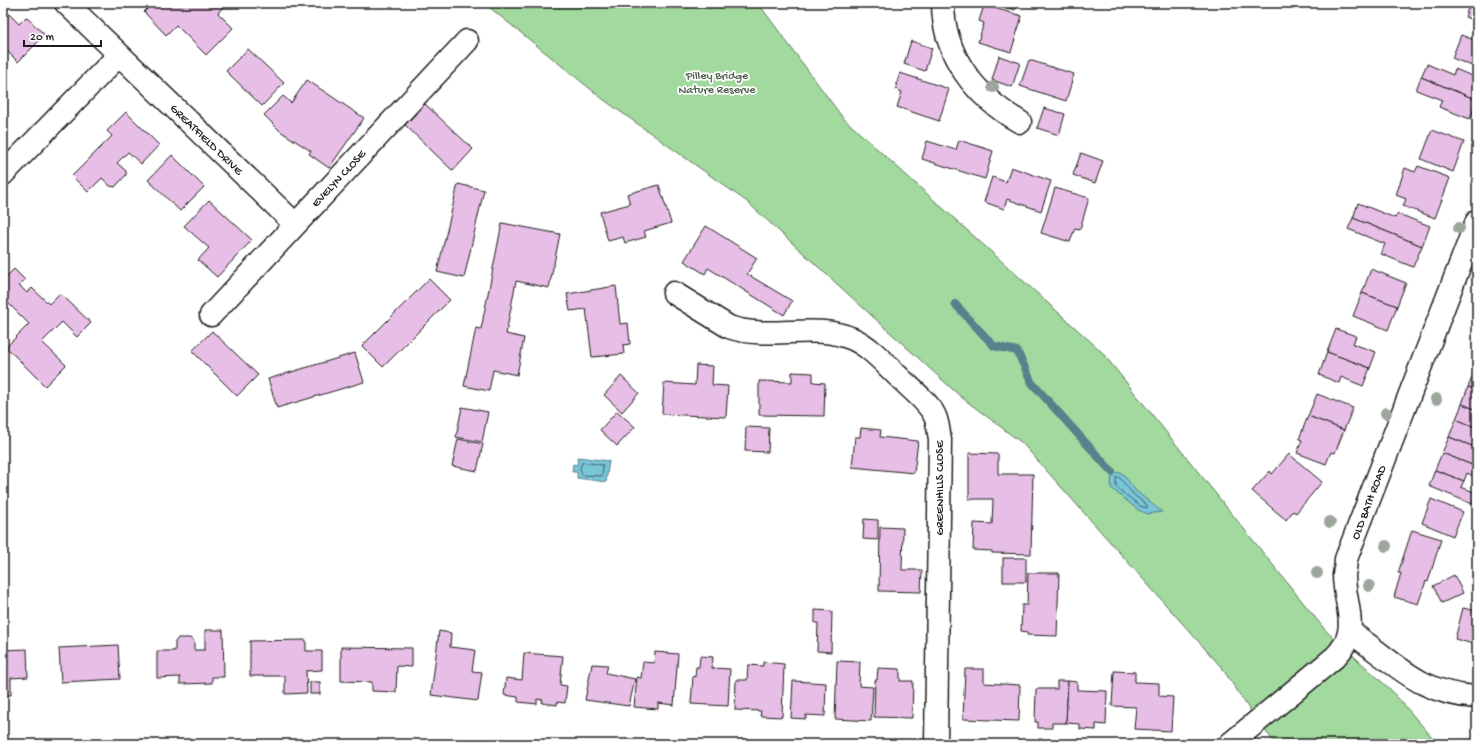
<svg xmlns="http://www.w3.org/2000/svg" width="1480" height="747" font-family="'Gochi Hand',sans-serif">
<rect width="100%" height="100%" fill="#fff"/>
<filter id="ink" filterUnits="userSpaceOnUse"><feTurbulence type="fractalNoise" baseFrequency=".025" numOctaves="2"/><feDisplacementMap in="SourceGraphic" scale="8" xChannelSelector="R" yChannelSelector="G"/><feConvolveMatrix kernelMatrix="1 2 1 2 8 2 1 2 1" color-interpolation-filters="sRGB"/></filter>
<g filter="url(#ink)">
<path fill="#a2d99e" stroke="#5f7a5d" d="M484,3h274l85,115 258,233 225,280 65,59 47,54h-162l-19,-23 -35,-53 -200,-225 -61,-46 -215,-196 -142,-101z"/>
<g fill="#79c6d7" stroke="#54828c">
<path d="M578,457l31,4 -3,21 -29,-4v-6h-5l1,-8 4,1z"/>
<path d="M1112,472l10,1 14,18 26,21 -14,2 -10,-4 -27,-22z"/>
</g>
<g fill="none" stroke-linecap="round" stroke-linejoin="round">
<g stroke="#416067" stroke-width="1">
<path d="M583,462l20,3 -1,11 -20,-1 -2,-7z"/>
<path d="M1117,477l3,1 13,16 14,11v3l-7,-2 -24,-19v-8z"/>
</g>
<path stroke="#54828c" stroke-width="8" d="M955,304l39,42 23,5 15,32 80,89"/>
</g>
<g fill="#e7bee5" stroke="#1c1c1c">
<path d="M153,3h66l4,4 -5,6 15,15 -27,27 -30,-30 -10,10 -22,-23z"/>
<path d="M993,3h25l-3,7z"/>
<path d="M1470,3h7v19l-12,-5z"/>
<path d="M984,5l38,11 -11,36 -33,-10 6,-19 -5,-2z"/>
<path d="M5,10l14,14 7,-7 19,18 -27,27 -15,-15v-8l3,-3 -3,-3v-21z"/>
<path d="M1461,35l16,6v27l-25,-10z"/>
<path d="M911,41l21,7 -7,23 -21,-7z"/>
<path d="M248,49l36,34 -22,23 -36,-35z"/>
<path d="M999,56l21,7 -8,24 -20,-7z"/>
<path d="M1029,60l45,14 -8,27 -46,-15z"/>
<path d="M1427,64l26,11 2,-6 22,9v22l-56,-23z"/>
<path d="M900,73l49,16 -10,32 -42,-14 5,-15 -7,-3z"/>
<path d="M1421,77l56,23 -7,19 -31,-12 3,-7 -26,-10z"/>
<path d="M307,80l57,38 -35,50 -20,-14 2,-3 -31,-20 -16,-16 19,-19 8,7z"/>
<path d="M425,104l48,45 -20,22 -48,-46z"/>
<path d="M1044,108l21,6 -6,21 -22,-7z"/>
<path d="M126,112l33,33 -18,19 -13,-12 -11,11 9,8v4l-11,12 -5,-1 -8,-8 -14,14 -16,-16 40,-40 -5,-5z"/>
<path d="M1432,130l32,12 -11,30 -32,-13z"/>
<path d="M959,140l34,11 -8,28 -63,-20 5,-18 29,9z"/>
<path d="M1081,153l22,8 -8,22 -22,-8z"/>
<path d="M172,155l32,32 -24,24 -32,-31z"/>
<path d="M1418,166l32,12 -15,40 -32,-12 3,-7 -10,-4 9,-27 10,4z"/>
<path d="M1011,167l40,14 -10,30 -34,-12 -3,10 -20,-7 8,-25 14,5z"/>
<path d="M458,184l26,6 -20,88 -27,-6z"/>
<path d="M659,185l12,38 -27,8 2,6 -21,6 -2,-6 -15,4 -8,-29 30,-8 -3,-10z"/>
<path d="M1055,188l34,10 -9,31 -5,-1 -5,14 -29,-9z"/>
<path d="M209,200l43,40 -35,37 -19,-17 11,-12 -25,-22z"/>
<path d="M1358,203l37,15 3,-4 32,12 -8,20 -69,-28z"/>
<path d="M1353,218l69,28 -9,21 -32,-13 4,-10 -37,-15z"/>
<path d="M502,223l58,11 -11,54 -33,-7 -10,53 18,4 -7,37 -24,-5 -4,21 -25,-5 12,-58 5,1z"/>
<path d="M706,226l51,32 -10,16 45,27 -8,14 -76,-47 -3,6 -21,-13z"/>
<path d="M14,269l11,11 -6,5 8,8 5,-5 17,16 11,-11 31,30 -14,14 -15,-15 -20,20 24,23 -21,21 -39,-39 23,-23 -26,-26v-18z"/>
<path d="M1371,269l35,14 -9,23 -35,-13z"/>
<path d="M429,279l21,21 -67,67 -21,-21z"/>
<path d="M616,286l4,38 8,-1 2,21 -7,1 1,9 -32,3 -6,-48 -16,2 -3,-17z"/>
<path d="M1362,293l35,13 -9,24 -35,-14z"/>
<path d="M1336,329l20,7 -3,8 23,8 -6,16 -43,-16z"/>
<path d="M212,331l46,44 -21,21 -45,-45z"/>
<path d="M1327,352l43,16 -7,18 -22,-9 -2,6 -20,-8z"/>
<path d="M355,353l9,29 -87,26 -9,-29z"/>
<path d="M696,365l17,1 -1,19 16,1 -2,31 -64,-3 2,-31 31,2z"/>
<path d="M1475,371l2,1v18l-9,-3z"/>
<path d="M792,372l21,1v9l12,1 -1,33 -65,-1v-34l33,1z"/>
<path d="M621,376l18,17 -17,19 -18,-17z"/>
<path d="M1468,387l9,3v20l-15,-6z"/>
<path d="M1317,394l36,14 -9,22 -36,-14z"/>
<path d="M1462,404l15,6v18l-21,-9z"/>
<path d="M462,407l26,5 -6,30 -26,-5z"/>
<path d="M617,411l18,16 -18,19 -17,-16z"/>
<path d="M1308,416l36,14 -9,23 -4,-1 -5,12 -29,-11 5,-13 -3,-1z"/>
<path d="M1456,419l21,9v20l-28,-11z"/>
<path d="M746,427l23,1 -1,24 -23,-1z"/>
<path d="M861,428l20,2 -1,7 38,4 -4,32 -62,-6 3,-30h5z"/>
<path d="M1449,437l28,11 -2,5 2,1v13l-35,-14z"/>
<path d="M458,439l25,5 -6,27 -25,-5z"/>
<path d="M969,453l29,1v20h35l-2,80 -39,-1v-2l-19,-1 1,-27 18,1 1,-25h-24z"/>
<path d="M1442,453l35,14v11l-10,-5 -3,8 -29,-11z"/>
<path d="M1289,454l33,28 -26,31 -3,-2 -7,9 -34,-29 18,-20 2,3z"/>
<path d="M1435,470l29,11 -3,6 16,6 -5,11 -43,-18z"/>
<path d="M1431,499l32,13 -10,24 -31,-13z"/>
<path d="M864,519l14,1v20l-15,-1z"/>
<path d="M880,527l23,1 -1,42h20l-1,22 -42,-1z"/>
<path d="M1412,530l29,9 -13,43 -2,-1 -8,23 -24,-7 7,-24h-3z"/>
<rect x="1003" y="558" width="23" height="24"/>
<path d="M1028,573h31l-2,63 -30,-1v-3l-6,-1 1,-26h5z"/>
<path d="M1454,575l9,18 -21,10 -9,-17z"/>
<path d="M1463,608l14,3v34l-22,-6z"/>
<path d="M815,610l17,1 -1,41 -14,-1 1,-28h-3z"/>
<path d="M205,630h18l1,47h-12v6l-32,1v-7l-23,1v-27h18v-9l3,-4h12l4,4v8h11z"/>
<path d="M439,631l12,2 -1,14 25,3 -3,21 10,1 -4,29 -47,-6z"/>
<path d="M306,640v11h16v19l-16,1 1,22 -22,1v-18h-35v-35z"/>
<path d="M118,645l2,34 -59,3 -2,-34z"/>
<path d="M341,647l71,1v19l-15,-1 -1,26 -24,-1v-9l-31,-1z"/>
<path d="M27,649l1,28 -17,1v17h-8v-45z"/>
<path d="M655,652l23,2 -4,51 -16,-2v6l-24,-2 3,-30 4,1 2,-16 11,1z"/>
<path d="M524,653l39,3 -3,29 7,1 -2,17 -8,-1v3l-15,-2 1,-3 -6,-1v5l-19,-2v-5l-14,-2 2,-17 16,2z"/>
<path d="M700,656l13,1 -1,11 18,1 -2,37 -37,-2 2,-28 2,1 1,-10h3z"/>
<path d="M837,661l23,1 -1,24 14,1 -2,34 -36,-2z"/>
<path d="M763,662l21,2 -2,53 -22,-1 1,-5 -26,-1 1,-30h11l1,-15 15,1z"/>
<path d="M592,664l16,1 -2,8 29,6 -6,27 -44,-6z"/>
<path d="M878,668l22,1v12h13l-1,37 -38,-1 1,-37h2z"/>
<path d="M965,669h19v14l36,2 -1,36 -56,-2z"/>
<path d="M1114,671l21,1v10l24,1v13l14,1 -2,34 -37,-2 2,-22 -24,-1z"/>
<path d="M793,681l33,2 -1,33 -19,-1v4l-15,-1z"/>
<path d="M1057,681h11l-2,42h-14v5h-14v-6h-3l1,-33h21z"/>
<path d="M1068,681l9,1v8l30,1 -1,34 -10,-1v6l-16,-1v-5l-14,-1z"/>
<rect x="310" y="682" width="10" height="12"/>
</g>
<g fill="none" stroke-linecap="round" stroke-linejoin="round">
<defs>
<g id="minor">
<path d="M66,3l229,221"/>
<path d="M943,3c0,53 33,94 77,119"/>
<path d="M3,174l116,-119"/>
<path d="M674,293l55,34c40,14 85,-5 124,12 18,8 33,26 47,39 10,10 32,27 36,41 2,6 3,14 4,21l-4,304"/>
<path d="M211,315l256,-274"/>
</g>
<g id="tertiary">
<path d="M1350,632c45,30 68,62 127,65"/>
<path d="M1230,744l105,-87c27,-27 9,-51 9,-82 1,-6 2,-11 2,-16l131,-338"/>
</g>
</defs>
<use href="#minor" stroke="#1c1c1c" stroke-width="25"/>
<use href="#tertiary" stroke="#1c1c1c" stroke-width="25"/>
<use href="#minor" stroke="#fff" stroke-width="22"/>
<use href="#tertiary" stroke="#fff" stroke-width="22"/>
</g>
<g fill="#9ca69b">
<circle cx="993" cy="87" r="6"/>
<circle cx="1459" cy="228" r="6"/>
<circle cx="1436" cy="399" r="6"/>
<circle cx="1386" cy="413" r="6"/>
<circle cx="1330" cy="522" r="6"/>
<circle cx="1386" cy="546" r="6"/>
<circle cx="1317" cy="573" r="6"/>
<circle cx="1369" cy="586" r="6"/>
</g>
</g>
<g text-anchor="middle" stroke-width="3.5" stroke-linejoin="round" paint-order="stroke">
<g font-size="12" fill="#4b5e4a" stroke="#fff">
<text x="717" y="79">Pilley Bridge<tspan x="717" dy="14">Nature Reserve</tspan></text>
</g>
<g font-size="12" fill="#1c1c1c" stroke="#fff">
<text transform="translate(207 139) rotate(44)" y="4">GREATFIELD DRIVE</text>
<text transform="translate(338 178) rotate(-47)" y="4">EVELYN CLOSE</text>
<text transform="translate(939 488) rotate(-90)" y="4">GREENHILLS CLOSE</text>
<text transform="translate(1368 502) rotate(-69)" y="4">OLD BATH ROAD</text>
</g>
</g>
<rect width="1480" height="747" fill="none" stroke="#fff" stroke-width="16"/>
<rect x="8" y="8" width="1464" height="731" fill="none" stroke="#1c1c1c" stroke-width="1.5" filter="url(#ink)"/>
<path d="M24 40v6h77v-6" fill="none" stroke="#1c1c1c" stroke-width="2"/>
<text x="30" y="40" font-size="12" fill="#1c1c1c" stroke="#ffffff" stroke-width="3" paint-order="stroke">20 m</text>
</svg>
